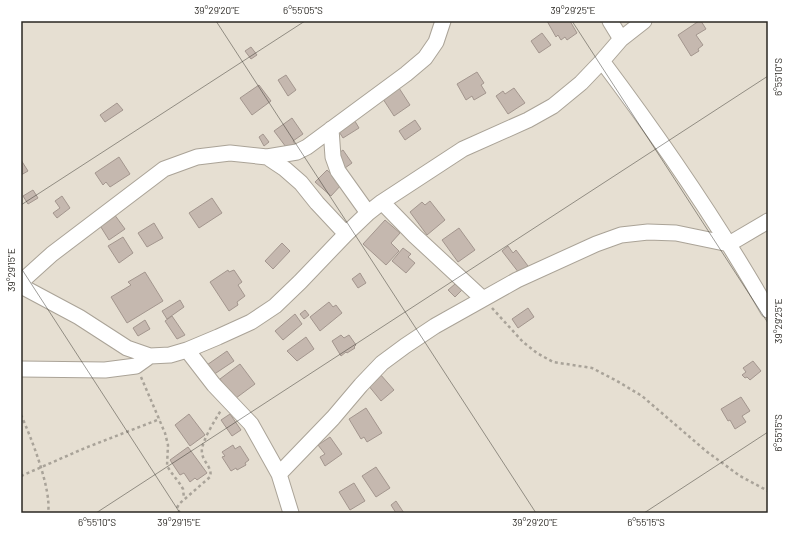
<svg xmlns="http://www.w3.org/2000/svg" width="789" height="534" font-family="Barlow,sans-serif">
  <rect width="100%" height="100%" fill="#e6dfd2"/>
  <path fill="#c5b8af" stroke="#a3968e" d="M547,21H570L577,33L567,40L565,37L561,40L558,35L556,37Z
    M699,21H701L706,29L696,35L703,45L698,49L699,51L691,56L678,35Z
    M542,33L551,45L539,53L531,41Z
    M251,47L257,55L251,59L245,51Z
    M477,72L484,83L481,85L486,93L474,100L472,96L466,100L457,84Z
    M286,75L296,90L288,96L278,80Z
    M259,85L271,101L252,115L240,98Z
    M399,88L410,105L394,116L383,99Z
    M514,88L525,103L508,114L496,96L503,91L505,94Z
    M117,103L123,110L105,122L100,115Z
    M292,118L303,134L293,141L297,147L292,150L288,145L286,147L274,131Z
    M353,118L359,128L343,138L336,127Z
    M415,120L421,129L405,140L399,131Z
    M263,134L269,142L264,146L259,137Z
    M343,150L352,163L345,168L336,155Z
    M119,157L130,174L110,187L106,182L103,185L95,173Z
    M21,160L28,171L21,175Z
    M327,170L342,184L331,196L315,182Z
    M33,190L38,198L28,204L23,196Z
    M62,196L70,208L57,218L53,213L60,208L55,201Z
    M212,198L222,213L199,228L189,213Z
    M430,201L445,220L427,235L410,212L422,202L425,205Z
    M114,214L125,229L109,240L99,224Z
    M385,220L400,233L391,243L399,251L386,265L363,244Z
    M154,223L163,238L147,247L138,233Z
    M459,228L475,250L458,262L442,240Z
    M123,237L133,253L119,263L108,246Z
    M282,243L290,251L273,269L265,261Z
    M508,246L513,253L516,250L528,266L519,273L502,251Z
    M403,248L411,254L408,257L415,263L406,273L392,261Z
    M228,270L229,272L234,270L242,282L238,285L245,296L237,302L238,305L229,311L210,282Z
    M145,272L163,301L127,323L111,297L131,285L128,282Z
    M360,273L366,283L358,288L352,279Z
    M455,284L462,290L455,297L448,290Z
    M180,300L184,307L167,319L162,311Z
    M329,302L333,307L336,305L342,313L320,331L310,317Z
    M528,308L534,317L518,328L512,319Z
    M305,310L309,315L304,319L300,314Z
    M295,314L302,324L283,340L275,331Z
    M172,316L185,335L177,339L165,321Z
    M145,320L150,329L138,336L133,328Z
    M341,335L344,338L349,335L356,345L354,347L355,348L347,353L346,352L341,356L332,341Z
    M306,337L314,349L297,361L287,351Z
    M227,351L234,361L210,377L204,367Z
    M753,361L761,371L750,380L747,377L745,378L742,375L746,372L743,368Z
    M240,364L255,384L232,401L228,391L220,379Z
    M380,374L394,390L381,401L368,385Z
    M741,397L750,411L742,416L746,422L735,429L730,420L728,421L721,409Z
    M366,408L382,433L367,442L364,437L361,439L349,419Z
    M189,414L205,435L190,446L175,425Z
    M230,414L241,430L232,436L221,420Z
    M330,437L342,454L325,466L320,457L325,454L318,445Z
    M233,445L235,449L240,446L249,460L245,463L246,465L237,470L236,468L231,471L222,457L225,456L222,452Z
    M188,447L207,473L197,480L195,478L190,482L184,473L180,475L170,460Z
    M376,467L390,488L376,497L362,476Z
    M354,483L365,501L350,510L339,492Z
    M396,501L404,513H396L391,505Z"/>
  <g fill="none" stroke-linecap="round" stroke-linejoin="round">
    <g stroke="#aaa397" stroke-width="17">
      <path id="minor" d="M610,21L621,39
        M602,61C662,141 719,224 768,310
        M331,129L333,157L338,171L368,213
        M267,157L297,152L307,147L406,74L425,58L436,42L443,21
        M382,202L415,236L483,299
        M21,282L52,254L164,169L197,157L230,153L267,157L285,169L301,183L317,203L346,234
        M21,286L79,317L127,348L150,356L170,355L187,350L218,337L251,322L275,306L300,282L346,234L368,213L382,202L463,149L528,120L553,106L581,83L602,61L621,39L644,21
        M187,350L214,385L251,424L279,474L291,513
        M21,369L105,370L136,366L150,356
        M279,474L333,418L361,385L382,363L405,346L435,326L517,280L596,244L621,235L648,232L676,233L729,244L768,221"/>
    </g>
    <path stroke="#a9a399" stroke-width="2.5" stroke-dasharray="3 3" stroke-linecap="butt" d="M492,308L523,342L537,353L553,362L592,368L617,381L642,396L706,451L740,476L768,491
      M141,377L165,433L168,445L167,466L171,472L180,484L183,489L184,498
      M21,415C31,437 52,490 48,513
      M21,476L85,448L160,419
      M180,513L177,508L179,504L210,477C213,468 203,462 202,453C200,443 216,419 221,410"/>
    <use href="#minor" stroke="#fff" stroke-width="15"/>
  </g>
  <path fill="none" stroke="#2a2722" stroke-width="1" stroke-opacity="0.45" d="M216,21L536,513M572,21L768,323M21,205L305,21M21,268L180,513M96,513L768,76M644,513L768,432"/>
  <rect width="789" height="534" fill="none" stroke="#ffffff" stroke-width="44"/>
  <rect x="22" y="22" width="745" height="490" fill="none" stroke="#2a2722" stroke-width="1.5"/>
  <g font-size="10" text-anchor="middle" fill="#2a2722">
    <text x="217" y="14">39°29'20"E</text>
    <text x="303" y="14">6°55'05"S</text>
    <text x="573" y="14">39°29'25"E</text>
    <text transform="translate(778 77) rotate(-90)" y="4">6°55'10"S</text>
    <text transform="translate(11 270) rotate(-90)" y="4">39°29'15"E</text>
    <text transform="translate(778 321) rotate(-90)" y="4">39°29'25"E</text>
    <text transform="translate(778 433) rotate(-90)" y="4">6°55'15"S</text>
    <text x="97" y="526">6°55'10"S</text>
    <text x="179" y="526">39°29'15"E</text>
    <text x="535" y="526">39°29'20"E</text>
    <text x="646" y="526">6°55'15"S</text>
  </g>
</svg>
